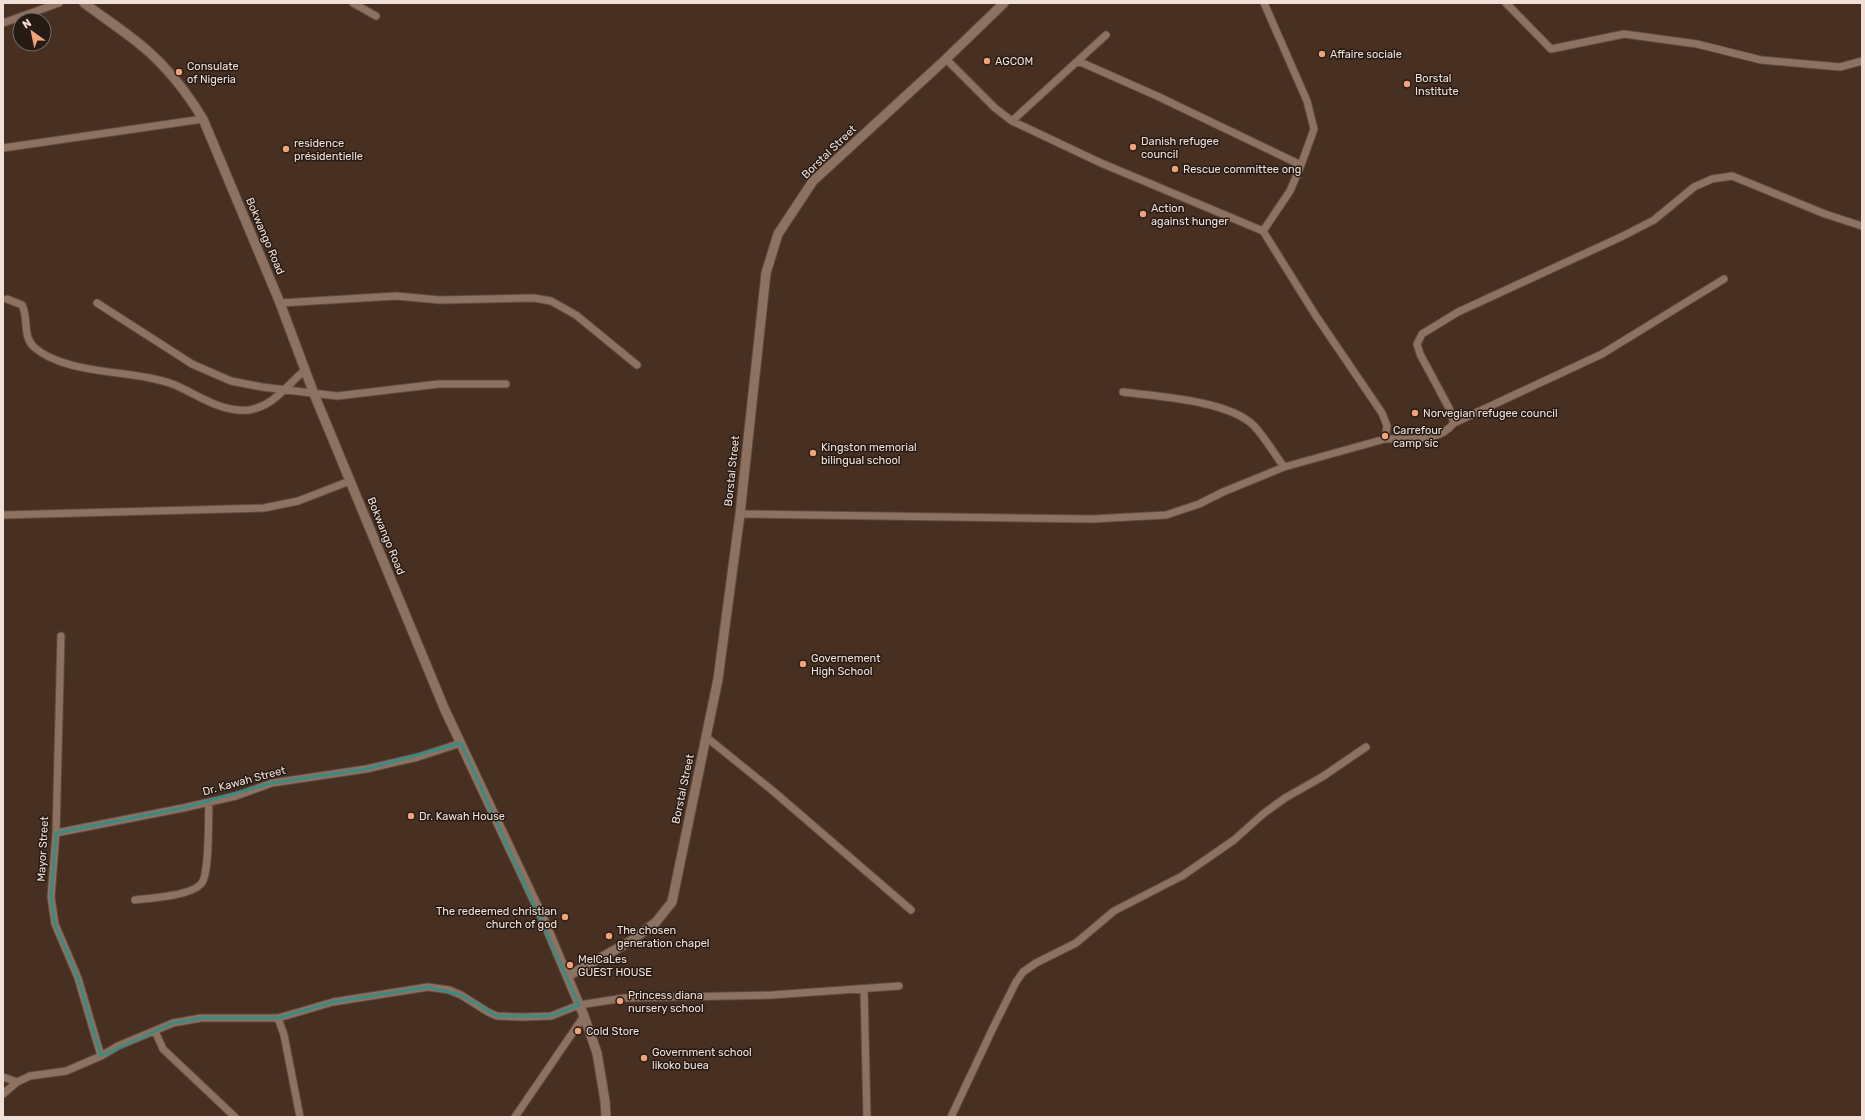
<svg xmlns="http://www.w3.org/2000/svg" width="1865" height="1120" font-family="Rubik,sans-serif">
  <rect width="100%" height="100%" fill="#472f21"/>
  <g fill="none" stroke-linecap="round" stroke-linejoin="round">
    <g stroke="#604b3f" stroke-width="9">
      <path id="minor" d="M353,3L376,16
        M1506,3L1551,49L1624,34L1697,44L1761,60L1840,67L1862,61
        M3,23L59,3
        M1078,61L1157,96L1301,165
        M1012,121L1106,35
        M3,148L203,119
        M1263,231L1290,191L1301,165L1314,129L1307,101L1264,3
        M7,299L22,305C29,318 22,336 34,347C66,376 136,369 175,385C198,395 222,413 249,410C274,406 287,385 305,370
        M97,303L192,364L231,381L262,387L337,396L439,384H506
        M280,303L396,296L440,300L534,298L551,301L576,315L637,365
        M1123,392C1159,397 1223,400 1251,423C1261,431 1275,455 1284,467
        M1454,423L1449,408L1420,354L1417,344L1422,334L1458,312L1623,236L1654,220L1694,187L1712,179L1732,176L1825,214L1862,226
        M1385,439C1410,437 1436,445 1454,423L1602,354L1724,279
        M740,514L1092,519L1166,515L1199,504L1223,492L1284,467L1385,439L1387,426L1382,413L1316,316L1263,231L1101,163L1012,121L995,108L946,59
        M3,515L264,508L298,501L350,481
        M61,636L56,833L51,897L55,924L78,978L101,1056
        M706,737L773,791L911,910
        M56,833L183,808L236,796L272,783L366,769L418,757L461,743
        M135,900C151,898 190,896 201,884C210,875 208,817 209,802
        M864,989L867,1117
        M278,1018L284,1035L300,1117
        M155,1031L163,1049L235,1117
        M3,1077L17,1082
        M3,1094L17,1082L30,1076L66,1071L101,1056L118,1046L173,1023L201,1018H278L333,1002L428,987L449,990L461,995L488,1012L497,1016L522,1017L551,1016L579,1005L624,998L772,995L899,986
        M515,1117L584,1016
        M951,1117L993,1028L1016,982L1023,972L1036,963L1076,943L1114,911L1182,876L1234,840L1263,814L1285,798L1322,777L1366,747"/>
    </g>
    <g stroke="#604b3f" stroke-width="11">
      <path id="tertiary" d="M84,3C112,24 143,43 166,69C180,84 192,101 203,119L280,303L314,394L445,710L544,921L584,1016L597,1053L605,1101L606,1117
        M568,976L631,941L656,922L672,902L718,679L740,514L766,273L778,234L813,181L946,59L1004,3"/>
    </g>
    <use href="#minor" stroke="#8d7161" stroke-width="7"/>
    <use href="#tertiary" stroke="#8d7161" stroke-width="9"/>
  </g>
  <path fill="none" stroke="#3c8b83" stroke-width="3" stroke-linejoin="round" d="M461,743L579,1005L551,1016H497L461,995L428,987L333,1002L278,1018H201L173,1023L101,1056L78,978L55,924L51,897L56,833L183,808L272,783L366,769Z"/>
  <g fill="#f0a278" stroke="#251a14" stroke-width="1.5">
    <circle cx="1322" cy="54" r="4"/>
    <circle cx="987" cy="61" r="4"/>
    <circle cx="179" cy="72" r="4"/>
    <circle cx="1407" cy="84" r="4"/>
    <circle cx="1133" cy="147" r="4"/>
    <circle cx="286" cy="149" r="4"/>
    <circle cx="1175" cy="169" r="4"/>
    <circle cx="1143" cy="214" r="4"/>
    <circle cx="1415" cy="413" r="4"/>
    <circle cx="1385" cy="436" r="4"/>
    <circle cx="813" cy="453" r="4"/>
    <circle cx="803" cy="664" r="4"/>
    <circle cx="411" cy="816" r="4"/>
    <circle cx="565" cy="917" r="4"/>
    <circle cx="609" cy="936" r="4"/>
    <circle cx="570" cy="965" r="4"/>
    <circle cx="620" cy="1001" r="4"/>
    <circle cx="578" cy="1031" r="4"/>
    <circle cx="644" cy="1058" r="4"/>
  </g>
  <g text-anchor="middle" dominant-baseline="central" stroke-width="3" stroke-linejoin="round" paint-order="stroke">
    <g font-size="11" fill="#f1e0d8" stroke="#251a14" text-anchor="start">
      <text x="1330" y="54">Affaire sociale</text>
      <text x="995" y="61">AGCOM</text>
      <text x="187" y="66">Consulate<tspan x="187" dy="13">of Nigeria</tspan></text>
      <text x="1415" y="78">Borstal<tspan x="1415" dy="13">Institute</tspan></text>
      <text x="1141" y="141">Danish refugee<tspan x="1141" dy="13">council</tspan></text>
      <text x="294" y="143">residence<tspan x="294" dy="13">présidentielle</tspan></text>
      <text x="1183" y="169">Rescue committee ong</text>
      <text x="1151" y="208">Action<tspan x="1151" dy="13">against hunger</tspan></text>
      <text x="1423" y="413">Norvegian refugee council</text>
      <text x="1393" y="430">Carrefour<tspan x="1393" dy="13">camp sic</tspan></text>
      <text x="821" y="447">Kingston memorial<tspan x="821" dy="13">bilingual school</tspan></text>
      <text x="811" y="658">Governement<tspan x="811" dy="13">High School</tspan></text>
      <text x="419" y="816">Dr. Kawah House</text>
      <text x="557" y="911" text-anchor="end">The redeemed christian<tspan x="557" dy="13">church of god</tspan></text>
      <text x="617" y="930">The chosen<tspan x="617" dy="13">generation chapel</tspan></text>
      <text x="578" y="959">MelCaLes<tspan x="578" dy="13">GUEST HOUSE</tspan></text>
      <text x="628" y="995">Princess diana<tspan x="628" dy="13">nursery school</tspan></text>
      <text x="586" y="1031">Cold Store</text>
      <text x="652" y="1052">Government school<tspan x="652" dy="13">likoko buea</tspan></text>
    </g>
    <g font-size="11" fill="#f1e0d8" stroke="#251a14">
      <text transform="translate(829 152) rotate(-44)">Borstal Street</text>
      <text transform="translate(265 236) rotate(67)">Bokwango Road</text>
      <text transform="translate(732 471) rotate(-84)">Borstal Street</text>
      <text transform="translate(386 536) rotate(68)">Bokwango Road</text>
      <text transform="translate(244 781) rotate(-15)">Dr. Kawah Street</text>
      <text transform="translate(683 789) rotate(-78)">Borstal Street</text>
      <text transform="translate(43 849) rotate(-87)">Mayor Street</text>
    </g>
  </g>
  <rect width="1865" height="1120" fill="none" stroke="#f1e0d8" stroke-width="8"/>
  <g transform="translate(32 32) rotate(327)"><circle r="19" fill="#251a14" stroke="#776962"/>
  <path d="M0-3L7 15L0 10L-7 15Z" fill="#f0a278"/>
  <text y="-6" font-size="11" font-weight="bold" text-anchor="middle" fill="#f1e0d8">N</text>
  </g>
</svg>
